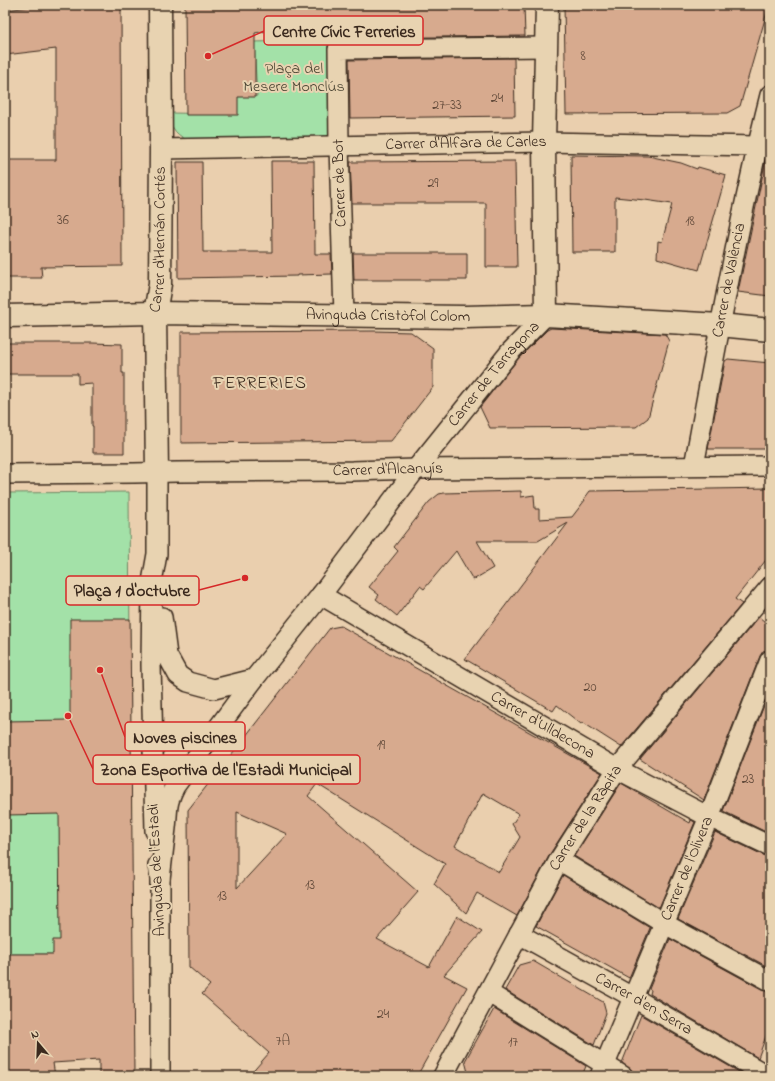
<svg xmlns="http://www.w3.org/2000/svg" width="775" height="1081" font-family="'Indie Flower',sans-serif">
  <rect width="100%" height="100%" fill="#eacfae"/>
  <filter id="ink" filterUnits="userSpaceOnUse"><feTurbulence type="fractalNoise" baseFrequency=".025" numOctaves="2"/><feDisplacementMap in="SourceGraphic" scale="8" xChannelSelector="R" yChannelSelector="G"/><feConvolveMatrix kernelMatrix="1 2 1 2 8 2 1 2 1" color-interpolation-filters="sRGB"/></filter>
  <g filter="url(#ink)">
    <path fill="#a3e1a8" stroke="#6f8663" d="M331,40L330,139L192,142C177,136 170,129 170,113L230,114L231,97L257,96L254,42Z
      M129,492L131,814L61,954H5V493Z"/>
    <path fill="#d7aa8e" stroke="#3b2a1e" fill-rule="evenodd" d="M48,5H121L122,266L41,267L42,278H5V160H56V49L5,55V10Z
      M185,5H524L525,36L348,38V32H344L343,19L255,33V97H238V115H186Z
      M564,5H769L740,106L727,113L566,114Z
      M514,58L515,116L350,118L349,60Z
      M571,155L648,156L681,163L697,169L698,167L726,175L699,270L657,258L658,241L662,242L672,204L645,200L615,197V252H572Z
      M766,159H770V296L738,292Z
      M271,161H314L315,254H331L332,274L297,275V276L178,278L177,162H202L203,252H272Z
      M515,161L517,267H486V203H352L350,162Z
      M353,253H467V280H354Z
      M551,328L665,334L669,341L648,418L636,427L490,428L480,407L518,359L547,330Z
      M374,331L411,332L433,348V387L391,441L181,443V332Z
      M5,343H92L122,344V373H124V453H93V426H92V383L78,384V374H5Z
      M728,359L770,363V449H708L725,361Z
      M770,488V555L735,599L742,604L621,747L582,722L581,724L557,705L553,711L465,659L568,523L538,541H477L493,568L473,580L456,551L424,589L420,586L397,616L376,599L379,595L369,587L398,551L394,547L429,502L439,494L444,493L521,491V497L534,495L535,509H539V519L572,517L585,500L584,499L590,491Z
      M759,617L770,626V649L763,651L760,656L703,802L704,800L640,759Z
      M70,619H130L134,1076H99V1060L53,1063L55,1076H5V954H53V940H60L59,814L5,815V721L70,720Z
      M341,626L602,773L550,854L517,916L477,893L466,913L434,884L445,864L317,784L308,796L418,892L377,939L429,967L457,916L482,932L444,975L467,987L417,1076H249L269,1053L202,994L210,985L189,967L188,810L330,628ZM483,793L519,814L512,824L520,837L499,872L455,846ZM237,812L287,834L237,888Z
      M770,690V834L723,811Z
      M621,783L690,823L691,820L695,822L659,908L574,856Z
      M715,832L765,856L770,857V968L678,919Z
      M563,875L650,928L629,978L536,926Z
      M670,939L765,991L770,992V1025L758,1058L650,994L651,990L649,989Z
      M533,961L603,1002L606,1013L594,1045L505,990L519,965Z
      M494,1009L586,1066L582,1076H469L465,1061Z
      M641,1015L746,1076H639L622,1063Z"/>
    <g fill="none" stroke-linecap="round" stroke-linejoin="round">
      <g stroke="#3b2a1e" stroke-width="22">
        <g id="street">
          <path id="s1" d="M161,149L544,142L757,146L770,148"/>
          <path d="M344,316L339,146L338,49L546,47"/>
          <path id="s2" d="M694,466C717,342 739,218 770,95"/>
          <path id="s3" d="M5,474L134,473L177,472L352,471L416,469L770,466"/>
          <path id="s4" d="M321,595L617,769L709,817L770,846"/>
          <path d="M162,617L167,655L178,675L188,682L214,689L254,679"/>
          <path d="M155,831L151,665L152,582L157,554V473"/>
          <path d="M559,860L665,924L770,981"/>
          <path d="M158,865L160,879V1076"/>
          <path id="s5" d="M160,879C162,862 164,845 166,828C168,810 166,803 175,786L254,679L321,595L416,469L510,352L546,315"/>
          <path id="s6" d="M519,934L634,998L768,1076"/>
          <path d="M489,993L623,1076"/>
          <path id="s7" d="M443,1076L559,860L617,769L770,587"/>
          <path id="s8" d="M600,1076L709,817L770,660"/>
        </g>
      </g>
      <g stroke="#3b2a1e" stroke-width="25">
        <g id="secondary">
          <path d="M546,315L544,142L547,5"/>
          <path id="s9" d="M5,316L155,313L465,317L546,315L720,325L770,330"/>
          <path id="s10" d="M157,473L155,313L160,284L161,149L160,5"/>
        </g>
      </g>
      <use href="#street" stroke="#e8d3b1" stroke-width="19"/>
      <use href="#secondary" stroke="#e8d3b1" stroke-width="22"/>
    </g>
  </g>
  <g text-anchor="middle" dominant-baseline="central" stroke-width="4" stroke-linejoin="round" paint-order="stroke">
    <g font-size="14" fill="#624a3a">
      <text x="583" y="56">8</text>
      <text x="497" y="98">24</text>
      <text x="447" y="105">27-33</text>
      <text x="433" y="183">29</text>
      <text x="63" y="220">36</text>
      <text x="690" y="221">18</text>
      <text x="590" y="687">20</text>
      <text x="381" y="745">19</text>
      <text x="748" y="779">23</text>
      <text x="310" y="885">13</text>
      <text x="222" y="896">13</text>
      <text x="383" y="1014">24</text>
      <text x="283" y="1041">7A</text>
      <text x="513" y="1042">17</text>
    </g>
    <g font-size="16" fill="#4b4533" stroke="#e8d3b1">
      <text x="294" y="69">Plaça del<tspan x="294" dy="18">Mesere Monclús</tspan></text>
    </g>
    <g font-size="16" fill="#3b2a1e" stroke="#e8d3b1">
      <text stroke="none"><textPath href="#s1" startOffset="305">Carrer d'Alfara de Carles</textPath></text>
      <text transform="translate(340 183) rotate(-92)">Carrer de Bot</text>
      <text stroke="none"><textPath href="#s10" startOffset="234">Carrer d'Hernán Cortés</textPath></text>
      <text stroke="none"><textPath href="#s2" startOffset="189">Carrer de València</textPath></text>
      <text stroke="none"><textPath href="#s9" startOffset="383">Avinguda Cristòfol Colom</textPath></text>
      <text stroke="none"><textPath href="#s5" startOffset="616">Carrer de Tarragona</textPath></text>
      <text stroke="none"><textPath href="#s3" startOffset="383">Carrer d'Alcanyís</textPath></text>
      <text stroke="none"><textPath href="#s4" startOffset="257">Carrer d'Ulldecona</textPath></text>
      <text stroke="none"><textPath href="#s7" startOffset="295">Carrer de la Ràpita</textPath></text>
      <text stroke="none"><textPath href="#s8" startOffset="225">Carrer de l'Olivera</textPath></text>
      <text transform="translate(157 870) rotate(-93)">Avinguda de l'Estadi</text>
      <text stroke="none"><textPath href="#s6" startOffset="143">Carrer d'en Serra</textPath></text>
    </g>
    <g font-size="17" letter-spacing="1" fill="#3b2a1e" stroke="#e8d3b1">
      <text x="260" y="383">FERRERIES</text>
    </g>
  </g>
  <path fill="none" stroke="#d62828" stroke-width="1.5" d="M208 56L264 31M245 578L199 590M100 670L125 737M68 716L93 769"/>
  <g fill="#d62828" stroke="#e8d3b1" stroke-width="1.5">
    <circle cx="208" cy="56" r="4"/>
    <circle cx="245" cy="578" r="4"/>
    <circle cx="100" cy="670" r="4"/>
    <circle cx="68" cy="716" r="4"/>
  </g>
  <g fill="#e8d3b1" stroke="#d62828" stroke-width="1.5">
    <rect x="264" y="16" width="159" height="29" rx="4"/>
    <rect x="66" y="576" width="133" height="29" rx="4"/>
    <rect x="125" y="722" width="120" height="29" rx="4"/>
    <rect x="93" y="755" width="267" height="29" rx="4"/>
  </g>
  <g font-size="17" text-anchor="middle" font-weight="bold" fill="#3b2a1e">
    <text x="344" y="37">Centre Cívic Ferreries</text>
    <text x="132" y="596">Plaça 1 d'octubre</text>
    <text x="185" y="743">Noves piscines</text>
    <text x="226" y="775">Zona Esportiva de l'Estadi Municipal</text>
  </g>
  <rect width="775" height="1081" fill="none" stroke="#e8d3b1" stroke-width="20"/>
  <rect x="10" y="10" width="755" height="1061" fill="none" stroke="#3b2a1e" stroke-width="1.5" filter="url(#ink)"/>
  <g transform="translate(38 1043) rotate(341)" stroke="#e8d3b1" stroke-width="3" paint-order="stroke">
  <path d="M0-3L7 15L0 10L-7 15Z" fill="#3b2a1e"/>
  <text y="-6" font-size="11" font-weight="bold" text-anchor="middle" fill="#3b2a1e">N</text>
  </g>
</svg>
